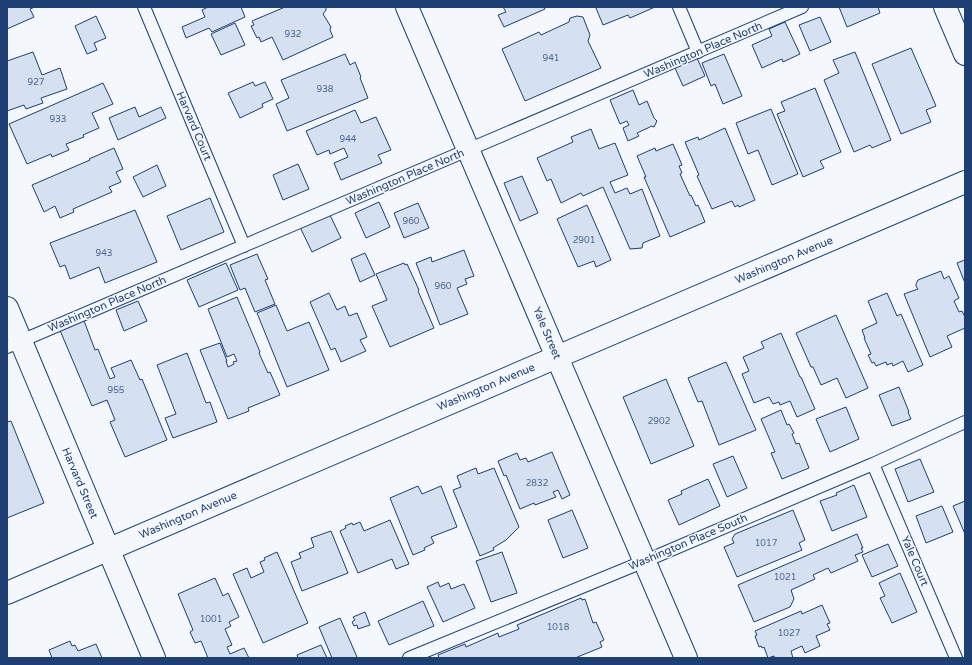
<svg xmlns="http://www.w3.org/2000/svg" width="972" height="665" font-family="'Varela Round',sans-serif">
  <rect width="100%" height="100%" fill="#f4f7fb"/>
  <path fill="#d5e0f0" stroke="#1d3f73" d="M7,7H35L30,9L34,17L7,29Z
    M208,7H241L245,17L212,32L209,28L186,38L182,27L205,17L202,10Z
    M285,7H326V10L323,14L331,27L330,30L333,37L283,60L272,37L261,42L259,37L257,38L251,26L254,25L252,21Z
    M503,7H544L545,9L504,27L498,15L506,12Z
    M599,7H655L630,18L628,15L603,25L596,8Z
    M839,7H878L880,13L847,27Z
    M96,16L106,38L94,43L97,50L87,54L75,26Z
    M577,16L583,17L590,35L588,41L601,68L525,101L502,49L539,32L541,35L569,22L570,18Z
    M820,17L831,42L810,51L799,25Z
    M785,22L800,54L783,62L782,59L762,68L752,45L772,36L769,29Z
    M235,23L245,45L221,55L211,34Z
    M911,48L936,106L926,110L931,122L901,134L872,64Z
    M33,52L42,75L60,68L67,89L41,98L43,103L26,109L24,105L7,111V61Z
    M855,52L891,140L872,148L870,145L854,152L824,80L839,73L833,60Z
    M345,54L350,65L355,62L361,77L360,78L368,98L287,131L276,104L289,98L281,80Z
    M724,54L742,96L723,104L715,84L711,86L702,63Z
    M697,58L705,76L683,86L675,68Z
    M253,82L255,86L265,82L273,99L262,104L263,107L240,118L228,93Z
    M103,83L113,104L92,113L99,128L83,135L84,137L66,144L69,150L52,157L51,154L27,164L9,124Z
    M815,88L841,152L820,161L824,168L803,177L777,114L785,111L781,102Z
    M633,90L639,105L647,101L654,118L657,121L654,127L651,126L650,127L637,133L639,136L628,141L623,128L629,125L627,121L620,124L610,100Z
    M135,107L139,117L161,107L166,118L118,140L109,118Z
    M771,109L798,174L772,185L758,150L748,154L736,123Z
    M355,110L361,123L376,117L391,150L378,155L382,163L341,180L334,163L348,157L344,148L330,154L329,150L317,155L306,131Z
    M725,128L755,200L739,207L738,205L735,207L732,201L712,209L697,176L699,175L685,142L698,137L699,140Z
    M591,129L599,149L615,143L628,175L610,182L615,193L627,188L630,194L642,189L660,236L643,243L642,248L630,249L603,187L583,196L581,193L561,203L551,179L547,181L537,158L573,142L571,137Z
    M673,144L682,165L679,166L682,173L680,174L690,196L691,195L696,206L698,205L705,222L670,237L644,177H646L637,156L655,148L656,151Z
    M114,148L123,169L116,172L121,182L109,187L112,192L73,209L74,212L60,218L55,206L44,212L32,185L90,160L89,159Z
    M298,164L309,189L283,200L273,175Z
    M157,165L166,186L143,197L133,177Z
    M522,176L538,213L520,221L504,183Z
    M210,198L224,232L181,250L167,216Z
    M379,202L390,227L366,238L355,213Z
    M418,203L429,228L404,238L394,213Z
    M587,205L611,260L596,267L594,261L578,267L557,219Z
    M135,210L157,262L105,283L99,267L70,279L65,265L60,267L50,243Z
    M328,211L341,238L312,252L299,225Z
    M464,250L474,276L465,279L467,284L457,288L468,314L440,325L416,263L431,257L432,262Z
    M365,253L375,275L360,282L351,259Z
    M257,254L268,279L265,280L275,304L255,312L245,288L240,290L230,265Z
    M965,260V283L957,263Z
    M226,263L238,290L199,307L187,280Z
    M404,263L405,265L407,264L419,290L418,291L434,328L390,347L372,306L387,300L376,274Z
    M941,271L944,279L949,276L959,298L954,301L959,312L962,311L965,317V328L947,336L952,347L930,357L904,294L918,289L916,286V284L918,280Z
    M329,293L337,310L345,306L349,316L357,313L367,337L360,340L366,351L341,362L335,348L331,350L310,302Z
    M887,293L897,316L901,314L923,365L908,372L903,361L893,366L892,363L887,365L886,362L876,366L874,362L872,363L868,355L871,354L864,338H865L862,330L877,323L868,301Z
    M237,297L260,352L259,353L268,373L270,372L280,395L248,408L249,411L228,419L200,350L220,343L227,361H226L228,367L234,364L233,362L237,361L234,354L227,357L208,309Z
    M138,301L147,321L124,331L116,310Z
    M276,305L287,331L309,322L329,370L287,387L257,313Z
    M836,315L868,388L846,398L837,378L821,385L813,367H811L796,333Z
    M83,318L95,350L98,349L110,379L115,377L111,368L131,360L140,380L142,379L167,440L125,457L110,422L115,420L107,400L92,406L59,328Z
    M781,333L800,377H801L815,409L797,417L790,401L780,405L779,402L773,404L769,397L754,403L742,374L749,371L743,357L764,348L761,342Z
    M187,353L206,403L210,402L217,422L173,438L165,418L176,414L157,365Z
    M726,362L756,430L719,445L702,401L698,402L688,378Z
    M666,379L694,446L651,464L623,397Z
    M899,387L909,412H908L911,419L892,426L879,395Z
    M846,407L859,439L830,452L816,419Z
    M781,410L787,425L789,424L794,433L792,434L796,444L799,443L809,468L782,479L771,453L775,452L761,419Z
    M11,421L44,503L7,518V422Z
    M552,452L570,495L562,499L558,490L553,492L556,497L535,505L534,503L520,509L506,475L504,476L498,461L517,453L520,460L526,458L528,462Z
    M733,456L747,488L727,497L713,464Z
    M920,459L934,492L908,502L895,469Z
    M476,468L478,474L494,468L519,527L506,540L493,548L494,550L480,556L453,490L461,487L457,476Z
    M708,479L720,506L679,525L668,500L682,494L681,491Z
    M854,485L867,517L832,531L820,501L837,495L836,493Z
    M418,486L422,494L441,486L457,527L431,537L434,543L424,548L425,550L413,555L390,498Z
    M965,501V534L953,506Z
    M942,506L953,532L926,543L916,516Z
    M572,510L588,548L563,558L548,520Z
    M793,510L805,540L799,543L802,550L737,577L724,547L734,543L732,539L735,534Z
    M390,520L409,564L396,569L392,559L358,573L340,531L346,528L345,526L352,523L353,525L360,522L364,531Z
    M331,531L348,573L302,591L291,562L301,558L299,553L314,547L311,538Z
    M857,534L863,548H861L863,552L855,555L858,561L831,573L828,568L813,575L815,579L791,590L794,599L790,607L754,622L738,585Z
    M888,544L898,566L872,577L862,555Z
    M277,552L308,623L263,643L233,574L247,568L251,578L264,572L260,562L265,560L264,558Z
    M502,552L517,593L491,602L476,561Z
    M900,573L917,612L892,623L880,598L885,596L879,583Z
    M215,578L223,596L228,593L239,617L229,622L231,626L225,629L232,645L227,647L230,654L244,648L249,658H208L201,641L195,643L190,632L193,630L178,594Z
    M438,582L440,587L449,583L451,589L464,584L475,608L443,622L427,587Z
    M581,598L582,600L585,599L593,623L596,622L604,640L600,642L602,647L575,658H439L438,655L465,644L466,647L498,633L499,637L519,629L517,625Z
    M423,601L434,626L389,645L378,621Z
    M822,605L830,623L827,624L830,630L816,636L820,646L805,653L802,646L791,651L793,658H775L774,656L768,658L764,647L762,648L761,646L759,647L755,636L757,635L755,631L801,611L802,614Z
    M365,612L370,625L358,629L357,625L354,626L352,622L355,620L353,617Z
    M340,618L357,657L355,658H332L319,627Z
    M70,641L72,646L75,645L78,651L96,644L102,658H52L49,650Z
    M321,645L327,658H298L297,655Z"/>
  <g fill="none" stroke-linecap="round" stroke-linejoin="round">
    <g stroke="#1d3f73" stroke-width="14">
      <path id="service" d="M144,7L244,246
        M679,7L698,52
        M7,347L802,7
        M873,464L956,658
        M409,658L645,561L873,464L965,422"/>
    </g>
    <g stroke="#1d3f73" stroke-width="24">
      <path id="minor" d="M407,7L686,658
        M945,7L965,54
        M7,308L154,658
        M7,593L965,182"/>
    </g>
    <use href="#service" stroke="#f4f7fb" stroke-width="12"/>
    <use href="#minor" stroke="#f4f7fb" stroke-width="22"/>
  </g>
  <g text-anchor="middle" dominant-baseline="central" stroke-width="3" stroke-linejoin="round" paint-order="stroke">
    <g font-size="9" fill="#4b6792">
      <text x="293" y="34">932</text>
      <text x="551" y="58">941</text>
      <text x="36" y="82">927</text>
      <text x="325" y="89">938</text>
      <text x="58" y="119">933</text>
      <text x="348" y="139">944</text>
      <text x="411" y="221">960</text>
      <text x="584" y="240">2901</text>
      <text x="104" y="253">943</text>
      <text x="443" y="286">960</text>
      <text x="116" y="390">955</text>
      <text x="659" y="421">2902</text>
      <text x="537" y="483">2832</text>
      <text x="766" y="543">1017</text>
      <text x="785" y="577">1021</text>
      <text x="211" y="619">1001</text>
      <text x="558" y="627">1018</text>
      <text x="789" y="633">1027</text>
    </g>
    <g font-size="11" fill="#1d3f73" stroke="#f4f7fb">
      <text transform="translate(703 50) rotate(-23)">Washington Place North</text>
      <text transform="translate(194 126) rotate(67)">Harvard Court</text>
      <text transform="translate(405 177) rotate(-23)">Washington Place North</text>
      <text transform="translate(784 260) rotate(-23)">Washington Avenue</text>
      <text transform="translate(107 304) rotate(-23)">Washington Place North</text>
      <text transform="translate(547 333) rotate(67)">Yale Street</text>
      <text transform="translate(486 387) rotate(-23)">Washington Avenue</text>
      <text transform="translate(80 483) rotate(67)">Harvard Street</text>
      <text transform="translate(188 515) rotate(-23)">Washington Avenue</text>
      <text transform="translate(688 542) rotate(-23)">Washington Place South</text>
      <text transform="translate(915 561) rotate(67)">Yale Court</text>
    </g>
  </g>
  <rect width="972" height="665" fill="none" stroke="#1d3f73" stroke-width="16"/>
</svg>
